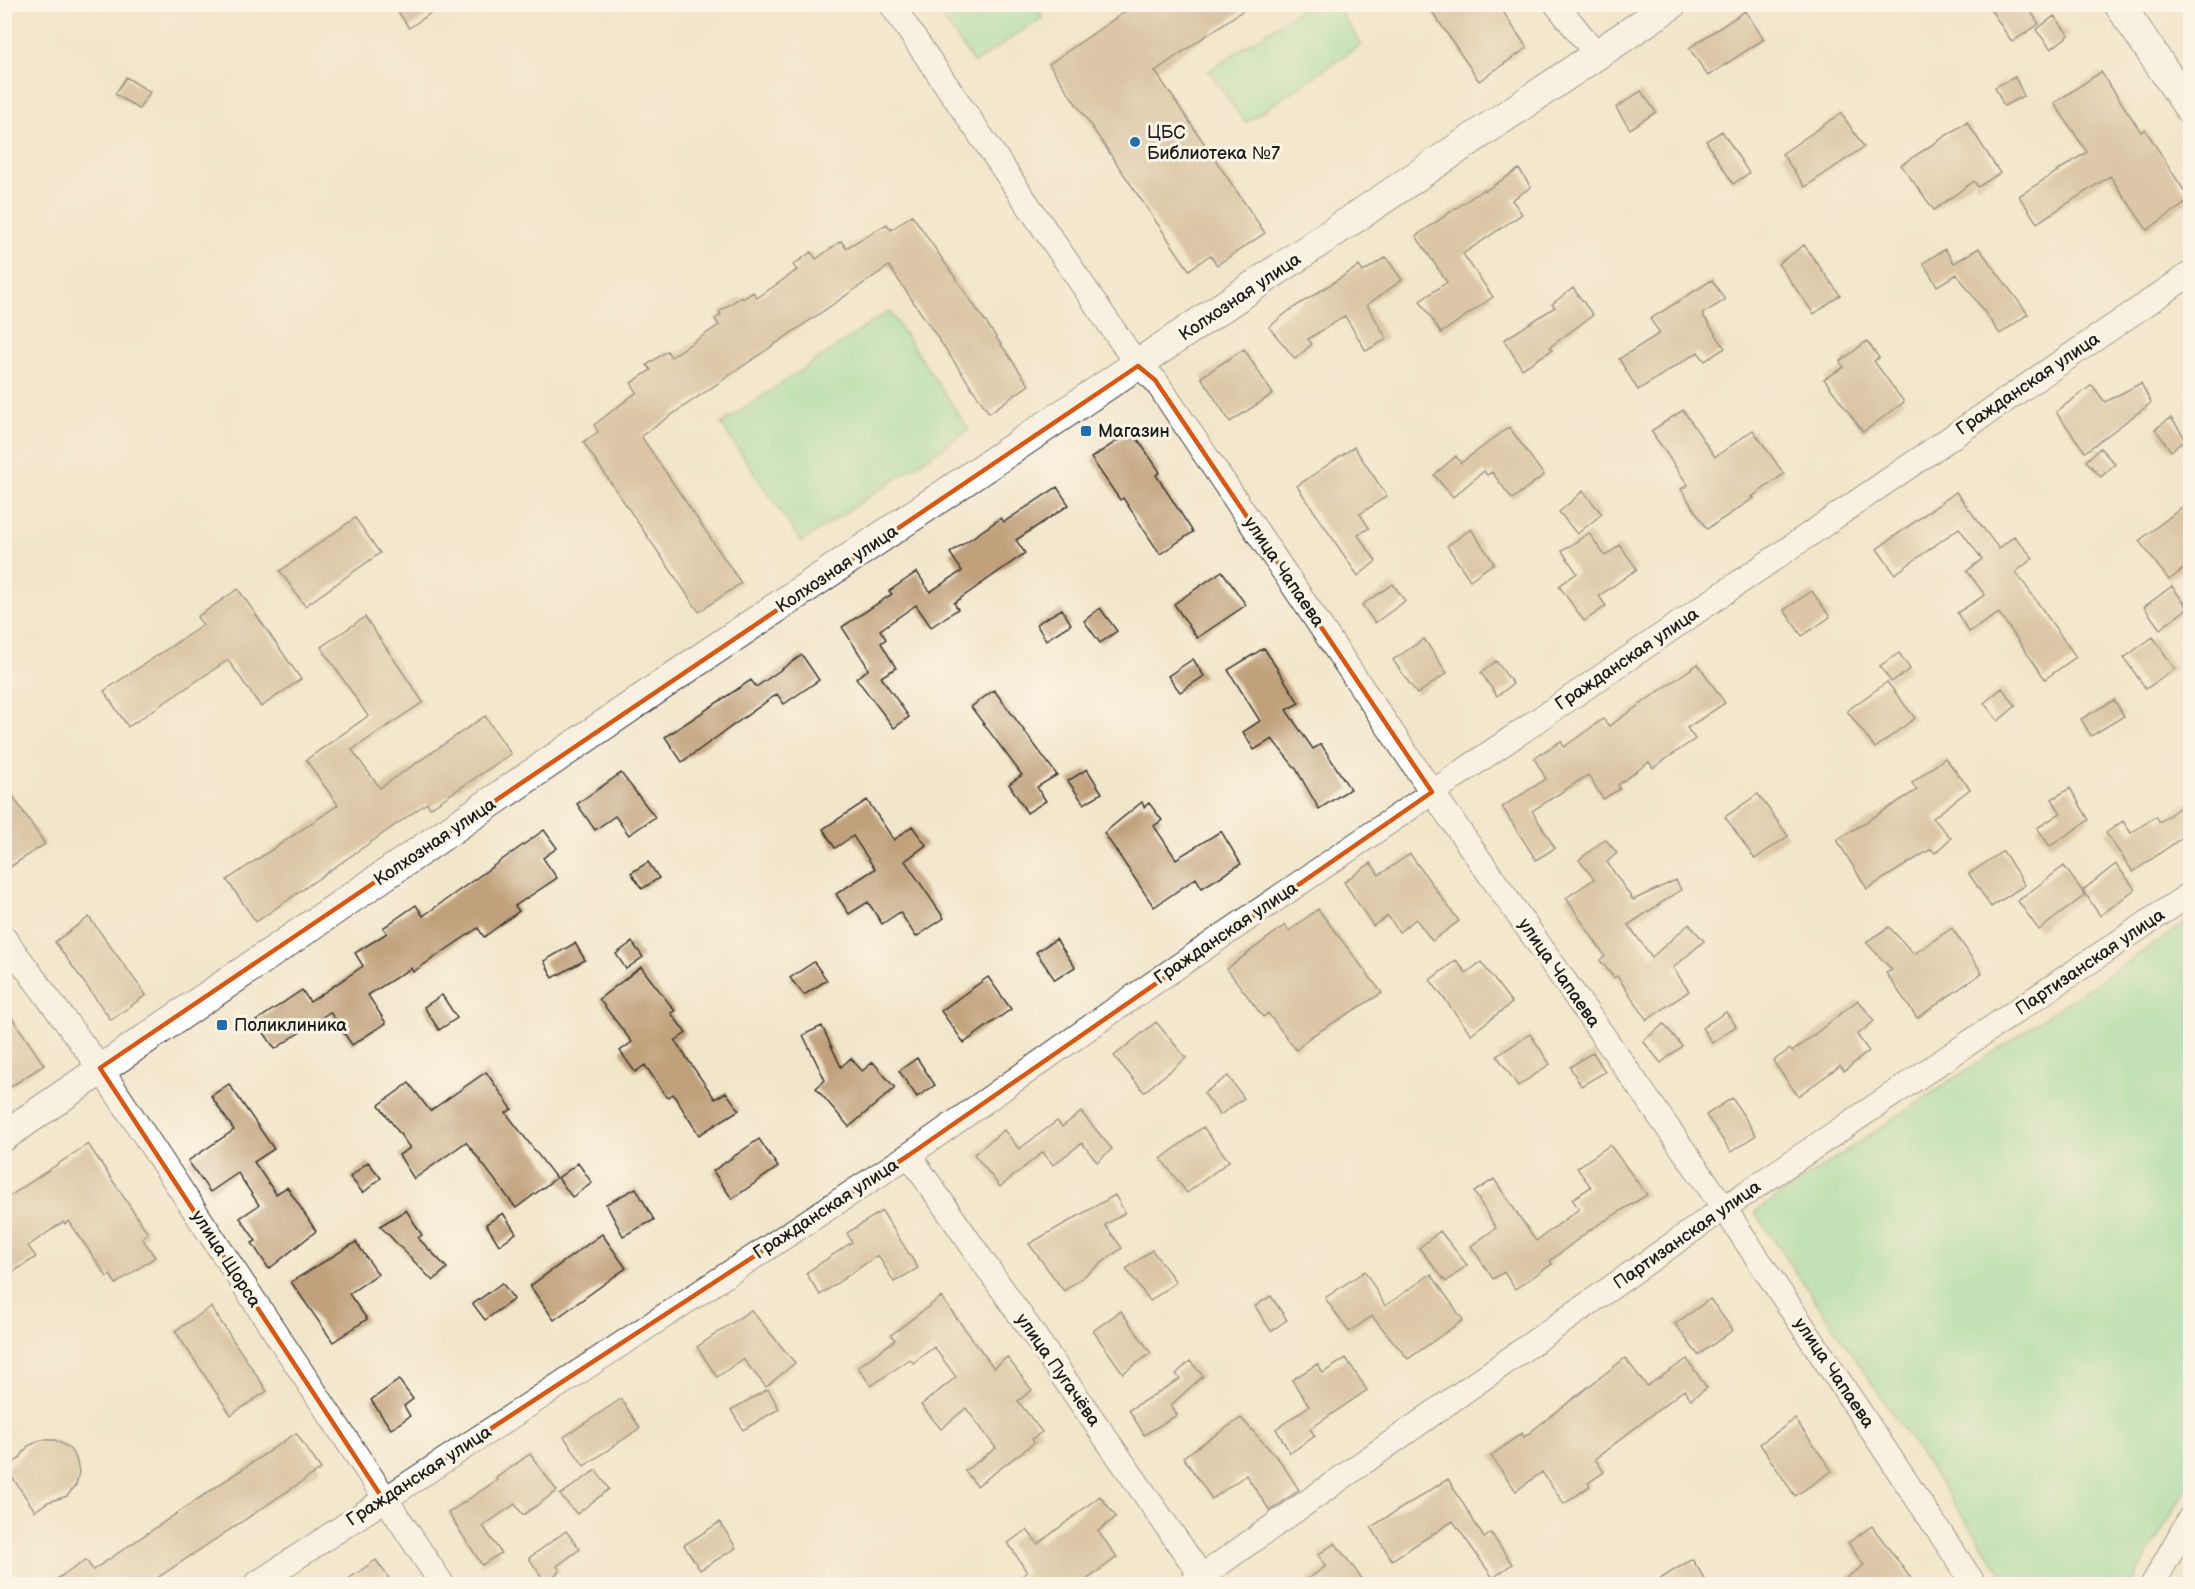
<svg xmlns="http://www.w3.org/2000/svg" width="2195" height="1589" font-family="'Balsamiq Sans',sans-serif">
  <rect width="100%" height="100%" fill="#fcf5e5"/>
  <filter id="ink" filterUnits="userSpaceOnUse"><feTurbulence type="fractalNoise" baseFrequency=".0167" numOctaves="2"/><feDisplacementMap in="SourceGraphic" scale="12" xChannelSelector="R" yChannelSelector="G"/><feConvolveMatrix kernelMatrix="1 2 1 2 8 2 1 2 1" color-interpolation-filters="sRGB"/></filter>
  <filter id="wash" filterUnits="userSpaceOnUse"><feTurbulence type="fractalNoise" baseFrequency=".008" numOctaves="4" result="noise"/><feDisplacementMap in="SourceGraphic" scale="24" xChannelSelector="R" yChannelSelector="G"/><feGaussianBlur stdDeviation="1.35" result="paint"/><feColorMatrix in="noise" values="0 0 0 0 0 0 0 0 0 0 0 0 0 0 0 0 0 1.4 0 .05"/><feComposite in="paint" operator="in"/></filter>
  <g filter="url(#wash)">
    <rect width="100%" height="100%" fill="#f2e6ca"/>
    <path fill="#89dc9d" stroke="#527c5c" stroke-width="1.5" d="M934,5H1034L1043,17L974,63Z
      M1307,5H1335L1362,44L1245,123L1209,71Z
      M889,311L969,430L801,542L721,424Z
      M2190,920V1482L2131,1584H2009L1755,1212Z"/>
    <g id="blocks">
      <path fill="#c0a17b" d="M393,4H444L409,28Z
        M1136,4H1252L1155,71L1265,233L1217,265L1210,255L1189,270L1049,64Z
        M1427,4H1498L1527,48L1479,81Z
        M1987,4H2026L2039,24L2012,42Z
        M1745,11L1764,39L1708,76L1689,48Z
        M2054,16L2069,35L2051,49L2036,30Z
        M2101,72L2141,132L2145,129L2190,200L2147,230L2110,176L2037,223L2019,196L2087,152L2054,103Z
        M126,77L150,92L139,109L115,94Z
        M2015,77L2024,96L2004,106L1995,87Z
        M1641,91L1656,112L1630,129L1616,108Z
        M1841,113L1864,147L1805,187L1782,154Z
        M1967,122L2000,173L1978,187L1974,181L1934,210L1901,165Z
        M1722,131L1749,173L1733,184L1706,141Z
        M1519,169L1531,187L1512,200L1522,214L1463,254L1493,297L1441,333L1420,301L1447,282L1416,236L1484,189L1485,191Z
        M912,215L1029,385L989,413L889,266L641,436L741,583L699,612L583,442L598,432L594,425L637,392L631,383L651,370L647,365L667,351L671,357L719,325L715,319L721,315L719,312L741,297L743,299L753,292L757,298L797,270L793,265L811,252L816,259L841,241L846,248L887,224L891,230Z
        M1804,245L1840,295L1814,314L1778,264Z
        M1979,248L2028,314L2000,334L1957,274L1937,286L1923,263L1945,249L1954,263Z
        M1386,257L1402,280L1367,305L1387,339L1366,351L1345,316L1308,339L1312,344L1295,359L1269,327L1290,310L1359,266L1363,272Z
        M1712,280L1725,300L1702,314L1725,348L1705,361L1698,352L1638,390L1619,359L1660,333L1650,319Z
        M1573,288L1593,315L1550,347L1552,350L1522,369L1504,340L1555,307L1552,304Z
        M1867,341L1879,358L1874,361L1904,402L1863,432L1824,379L1844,367L1840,362Z
        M1244,349L1273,394L1230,422L1201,377Z
        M2141,383L2151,403L2085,452L2056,412L2092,385L2105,402Z
        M1683,410L1715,457L1753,430L1784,474L1752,497L1754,498L1707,529L1681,489L1688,485L1651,431Z
        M2171,418L2186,439L2171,451L2155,429Z
        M1509,427L1544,475L1512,499L1492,472L1487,475L1484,471L1453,497L1434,475L1456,456L1461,463Z
        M1132,431L1160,472L1156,475L1193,532L1160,554L1123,498L1120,500L1091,458Z
        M1354,447L1387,496L1360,514L1369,528L1358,535L1376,561L1358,576L1297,486Z
        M2100,448L2115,464L2101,477L2086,461Z
        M1057,487L1069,505L1016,540L1025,553L954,603L958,609L931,627L916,605L880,630L886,639L881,643L896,668L881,677L909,717L894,728L856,678L868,670L866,664L842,627L892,594L889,591L917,572L930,592L962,571L950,553L1001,518L1004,522Z
        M1583,491L1602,514L1577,534L1559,512Z
        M1956,492L1999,549L2014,536L2033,558L2016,572L2076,657L2045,679L1999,613L1969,632L1957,613L1985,595L1967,571L1982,559L1959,528L1895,574L1877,549Z
        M2190,501V564L2169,580L2139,541Z
        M355,518L380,553L305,606L280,571Z
        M1471,529L1494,563L1470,580L1447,546Z
        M1589,533L1605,556L1620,545L1637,569L1599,596L1606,606L1584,621L1559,586L1577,573L1562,551Z
        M1222,571L1246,605L1197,638L1174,604Z
        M1393,584L1405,601L1375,623L1362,605Z
        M2172,586L2188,608L2160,629L2144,607Z
        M238,589L301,679L261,707L228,660L128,727L104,691L203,625L197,617Z
        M1812,591L1830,617L1802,636L1784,610Z
        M1100,608L1117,631L1100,643L1084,621Z
        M1062,609L1071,624L1046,640L1036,624Z
        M365,617L423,702L352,750L380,788L485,716L511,754L430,808L427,803L256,922L227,880L338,805L306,760L368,716L321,647Z
        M2153,637L2175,669L2146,689L2124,658Z
        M1424,639L1447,673L1417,694L1393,660Z
        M1264,648L1299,703L1286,710L1313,749L1321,744L1350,789L1319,809L1296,769L1272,739L1254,750L1243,732L1260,721L1228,670Z
        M1899,653L1910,669L1891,682L1880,666Z
        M802,655L819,680L784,704L777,694L682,762L665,737L751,680L756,687Z
        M1193,659L1204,676L1180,692L1168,676Z
        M1496,661L1513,684L1497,696L1481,673Z
        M1698,664L1725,703L1687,728L1695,739L1653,768L1649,762L1618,785L1620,789L1603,799L1588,775L1532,811L1555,848L1536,860L1502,807L1546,779L1534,758L1561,741L1564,747L1603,719L1609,726Z
        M1887,682L1915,718L1875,748L1847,711Z
        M2002,688L2016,706L1998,721L1984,703Z
        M994,690L1057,775L1037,787L1046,801L1027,813L1009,784L1022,775L971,707Z
        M2114,700L2124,716L2091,736L2081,719Z
        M1945,758L1970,789L1933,818L1951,838L1935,853L1931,849L1867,889L1837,840L1917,790L1912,783Z
        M1087,769L1102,793L1084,804L1068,781Z
        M621,773L655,817L629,835L615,816L595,830L577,804Z
        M4,783L45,844L4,871Z
        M2070,788L2089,820L2050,846L2037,828L2061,813L2052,799Z
        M1758,794L1788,836L1755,859L1725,817Z
        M867,800L894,840L912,826L926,845L905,861L944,918L916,937L900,912L882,924L868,902L849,914L836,894L875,869L853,836L835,848L823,829Z
        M2190,800V832L2133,872L2106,833L2123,821L2131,833L2156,816L2160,822Z
        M1142,802L1144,807L1149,803L1162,820L1154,826L1176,859L1221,831L1241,864L1202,888L1196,878L1154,907L1104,833Z
        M544,830L557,848L543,858L557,878L515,906L519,911L484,937L478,928L413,972L411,968L368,995L386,1023L352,1045L330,1012L275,1049L256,1021L302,990L310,1002L363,966L355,953L387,933L383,928L416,905L423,916Z
        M1605,839L1617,853L1607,862L1633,900L1676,880L1681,890L1628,925L1652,957L1689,924L1704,941L1673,968L1689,991L1647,1020L1617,976L1614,978L1600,960L1605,956L1566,898L1594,879L1579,860Z
        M2003,851L2025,885L1991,907L1969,874Z
        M1410,854L1459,921L1432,941L1416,919L1399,932L1388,916L1373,926L1344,882L1371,863L1379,875Z
        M648,862L659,878L642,889L631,873Z
        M2116,864L2135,889L2100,916L2083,890Z
        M2064,866L2085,895L2039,930L2018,901Z
        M1318,909L1382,993L1310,1037L1296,1050L1268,1013L1263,1017L1227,969L1285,925L1289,931Z
        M89,917L146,995L111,1020L55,942Z
        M1889,927L1914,954L1952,928L1982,973L1917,1018L1886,973L1892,970L1866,942Z
        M1056,939L1075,967L1055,980L1036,952Z
        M632,942L643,957L626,969L616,954Z
        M575,943L585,960L553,978L544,961Z
        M1456,960L1466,973L1481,962L1512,1003L1471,1034L1430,980Z
        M814,962L827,980L804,995L790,978Z
        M641,967L675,1011L671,1013L686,1033L675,1041L715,1099L726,1092L739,1110L699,1135L673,1094L667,1098L645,1065L635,1072L620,1051L632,1042L599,999Z
        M988,977L1011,1009L964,1043L941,1011Z
        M442,995L457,1018L439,1030L424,1007Z
        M1858,1000L1874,1021L1857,1035L1869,1051L1844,1071L1840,1066L1798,1096L1773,1061L1790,1049L1792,1052Z
        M4,1006L44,1065L4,1091Z
        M1726,1012L1736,1026L1712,1043L1702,1028Z
        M1156,1022L1186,1058L1144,1092L1114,1056Z
        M1664,1024L1682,1046L1661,1063L1643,1041Z
        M822,1026L841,1067L851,1058L862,1071L873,1062L895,1088L849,1127L816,1088L825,1080L803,1035Z
        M1530,1034L1550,1064L1518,1086L1497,1056Z
        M1593,1052L1605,1072L1581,1086L1570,1067Z
        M917,1058L935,1085L917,1097L899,1071Z
        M486,1072L512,1109L506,1113L556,1178L516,1208L466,1142L414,1179L399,1155L410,1148L379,1105L409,1083L430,1111Z
        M1228,1076L1244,1098L1220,1115L1204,1093Z
        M229,1084L274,1149L254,1162L276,1194L287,1187L316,1231L269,1269L252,1243L256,1241L240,1218L259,1205L238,1173L210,1192L188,1161L234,1130L211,1096Z
        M1732,1098L1756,1135L1731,1152L1706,1115Z
        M1081,1112L1112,1149L1097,1162L1082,1143L1053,1165L1043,1152L1000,1187L974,1154L1004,1130L1019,1149L1057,1121L1062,1127Z
        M1203,1127L1229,1161L1187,1193L1161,1159Z
        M759,1139L778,1167L732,1199L713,1171Z
        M88,1144L148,1233L142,1238L155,1257L116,1284L110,1275L107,1277L69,1221L65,1224L63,1222L28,1246L36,1257L4,1278V1200Z
        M1610,1145L1647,1195L1591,1229L1550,1261L1552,1264L1515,1289L1504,1272L1493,1279L1471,1246L1496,1228L1474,1192L1494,1179L1536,1241L1579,1209L1572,1199L1591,1187L1577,1168Z
        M368,1162L381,1178L363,1193L350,1177Z
        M578,1163L592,1183L572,1197L558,1178Z
        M636,1188L654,1220L623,1236L606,1204Z
        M1115,1195L1125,1213L1105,1225L1122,1248L1064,1291L1029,1244Z
        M406,1210L422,1235L418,1238L447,1268L433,1281L380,1226Z
        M882,1211L918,1268L894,1282L878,1255L820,1295L806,1273L852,1242L847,1233Z
        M503,1213L516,1233L499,1245L486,1224Z
        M1440,1231L1467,1265L1446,1282L1419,1248Z
        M602,1234L626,1268L554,1320L530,1286Z
        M356,1242L378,1274L349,1294L367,1319L333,1342L291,1282Z
        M1152,1250L1176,1282L1150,1301L1126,1269Z
        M1365,1271L1385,1306L1431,1274L1463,1320L1408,1359L1372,1316L1349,1332L1325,1298Z
        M502,1283L514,1299L485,1320L473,1304Z
        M1271,1296L1287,1320L1271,1331L1255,1306Z
        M941,1297L994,1368L1007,1357L1032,1390L1018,1401L1042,1432L1032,1439L1034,1443L977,1486L965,1471L996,1448L966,1408L941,1429L921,1405L956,1377L934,1347L913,1363L910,1359L871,1386L858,1367L895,1340L891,1335Z
        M1710,1299L1733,1330L1698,1355L1675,1324Z
        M211,1307L267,1391L231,1415L175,1331Z
        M751,1310L795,1363L766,1387L743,1359L717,1377L697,1347Z
        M1121,1311L1151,1353L1123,1373L1093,1331Z
        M1346,1358L1367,1390L1310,1429L1315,1436L1290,1453L1276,1429L1309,1406L1292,1380L1317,1364L1323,1373Z
        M1625,1358L1647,1386L1687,1359L1707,1388L1691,1399L1684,1390L1595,1459L1604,1472L1588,1483L1590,1486L1564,1504L1542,1472L1516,1491L1491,1456L1522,1433L1524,1437Z
        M1190,1361L1203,1376L1171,1405L1177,1415L1144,1435L1129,1410L1180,1379L1176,1374Z
        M399,1380L413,1399L404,1406L410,1416L391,1429L371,1400Z
        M768,1389L779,1409L743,1430L731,1410Z
        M621,1399L640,1428L584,1466L564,1437Z
        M1241,1418L1281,1462L1299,1490L1270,1511L1246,1475L1212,1499L1183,1457Z
        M1795,1419L1832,1471L1795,1496L1760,1444Z
        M296,1433L321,1469L148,1584H49L86,1560L93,1570Z
        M41,1440H55L68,1447L76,1458L79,1472L76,1485L67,1496L48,1502L35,1511L6,1468L19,1459L28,1446Z
        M530,1454L557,1491L523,1515L515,1504L483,1526L501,1553L482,1565L448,1513L497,1480L496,1478Z
        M596,1470L609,1489L577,1514L560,1495Z
        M1448,1479L1484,1538L1491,1533L1512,1564L1493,1578L1453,1521L1392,1560L1371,1527Z
        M1100,1496L1116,1517L1098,1531L1117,1557L1081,1584H1012L1027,1572L1008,1543L1027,1530L1038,1544Z
        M720,1522L736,1548L700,1570L684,1545Z
        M1872,1526L1915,1584H1838L1864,1565L1848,1543Z
        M566,1531L580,1549L557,1566L560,1571L545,1582L529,1558Z
        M1335,1543L1366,1584H1301L1326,1566L1318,1555Z
        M1692,1559L1708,1584H1652Z
        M376,1560L393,1584H341Z"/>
    </g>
  </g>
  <g filter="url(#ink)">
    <use href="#blocks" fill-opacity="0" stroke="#3c3a36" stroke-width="1.5"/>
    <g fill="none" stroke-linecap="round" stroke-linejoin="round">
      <g stroke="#3c3a36" stroke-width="26">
        <path id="minor" d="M891,4L1138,366L1155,380L1432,792L1724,1208L1974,1584
          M1556,4L1597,55
          M4,938L100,1068L442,1584
          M909,1155L1207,1584
          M256,1584L909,1155L1117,1008L2190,274
          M1191,1584L1724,1208L2190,894
          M2153,1584L2190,1518"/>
      </g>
      <g stroke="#3c3a36" stroke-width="32">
        <path id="tertiary" d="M2119,4L2190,109
          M4,1136L684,670L1672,4"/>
      </g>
      <use href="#minor" stroke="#fff" stroke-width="24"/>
      <use href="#tertiary" stroke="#fff" stroke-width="30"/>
    </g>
  </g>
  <path d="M0 0H2195V1589H0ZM1138,366L1155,380L1432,792L909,1155L383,1499L100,1068Z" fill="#f2e6ca" fill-opacity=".55" fill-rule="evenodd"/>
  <path fill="none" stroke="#de560d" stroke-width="4.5" stroke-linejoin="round" d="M1138,366L1155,380L1432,792L909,1155L383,1499L100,1068Z"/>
  <g fill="#1f6fb2" stroke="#fcf5e5" stroke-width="2">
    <circle cx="1135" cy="142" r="6"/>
    <rect x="1080" y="425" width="12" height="12" rx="3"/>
    <rect x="216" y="1019" width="12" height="12" rx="3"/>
  </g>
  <g text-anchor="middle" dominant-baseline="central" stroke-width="6" stroke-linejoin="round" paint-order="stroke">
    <g font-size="18" fill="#1c1c1c" stroke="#fcf5e5" text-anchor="start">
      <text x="1147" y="132">ЦБС<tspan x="1147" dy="21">Библиотека №7</tspan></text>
      <text x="1098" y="431">Магазин</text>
      <text x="234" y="1025">Поликлиника</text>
    </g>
    <g font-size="18" fill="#1c1c1c" stroke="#fcf5e5">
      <text transform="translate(1240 297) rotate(-34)">Колхозная улица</text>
      <text transform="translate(2028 384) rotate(-34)">Гражданская улица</text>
      <text transform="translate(837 569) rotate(-34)">Колхозная улица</text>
      <text transform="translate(1284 572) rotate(56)">улица Чапаева</text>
      <text transform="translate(1627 659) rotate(-34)">Гражданская улица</text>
      <text transform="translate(435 842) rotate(-34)">Колхозная улица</text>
      <text transform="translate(1226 933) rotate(-34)">Гражданская улица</text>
      <text transform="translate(2090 962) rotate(-34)">Партизанская улица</text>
      <text transform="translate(1559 973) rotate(55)">улица Чапаева</text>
      <text transform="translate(826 1209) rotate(-33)">Гражданская улица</text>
      <text transform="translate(1687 1235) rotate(-35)">Партизанская улица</text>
      <text transform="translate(226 1259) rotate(57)">улица Щорса</text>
      <text transform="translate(1058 1370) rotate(55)">улица Пугачёва</text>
      <text transform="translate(1834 1373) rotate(56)">улица Чапаева</text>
      <text transform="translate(419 1476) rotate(-33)">Гражданская улица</text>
    </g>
  </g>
  <rect width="2195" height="1589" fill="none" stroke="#fcf5e5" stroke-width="24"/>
</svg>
